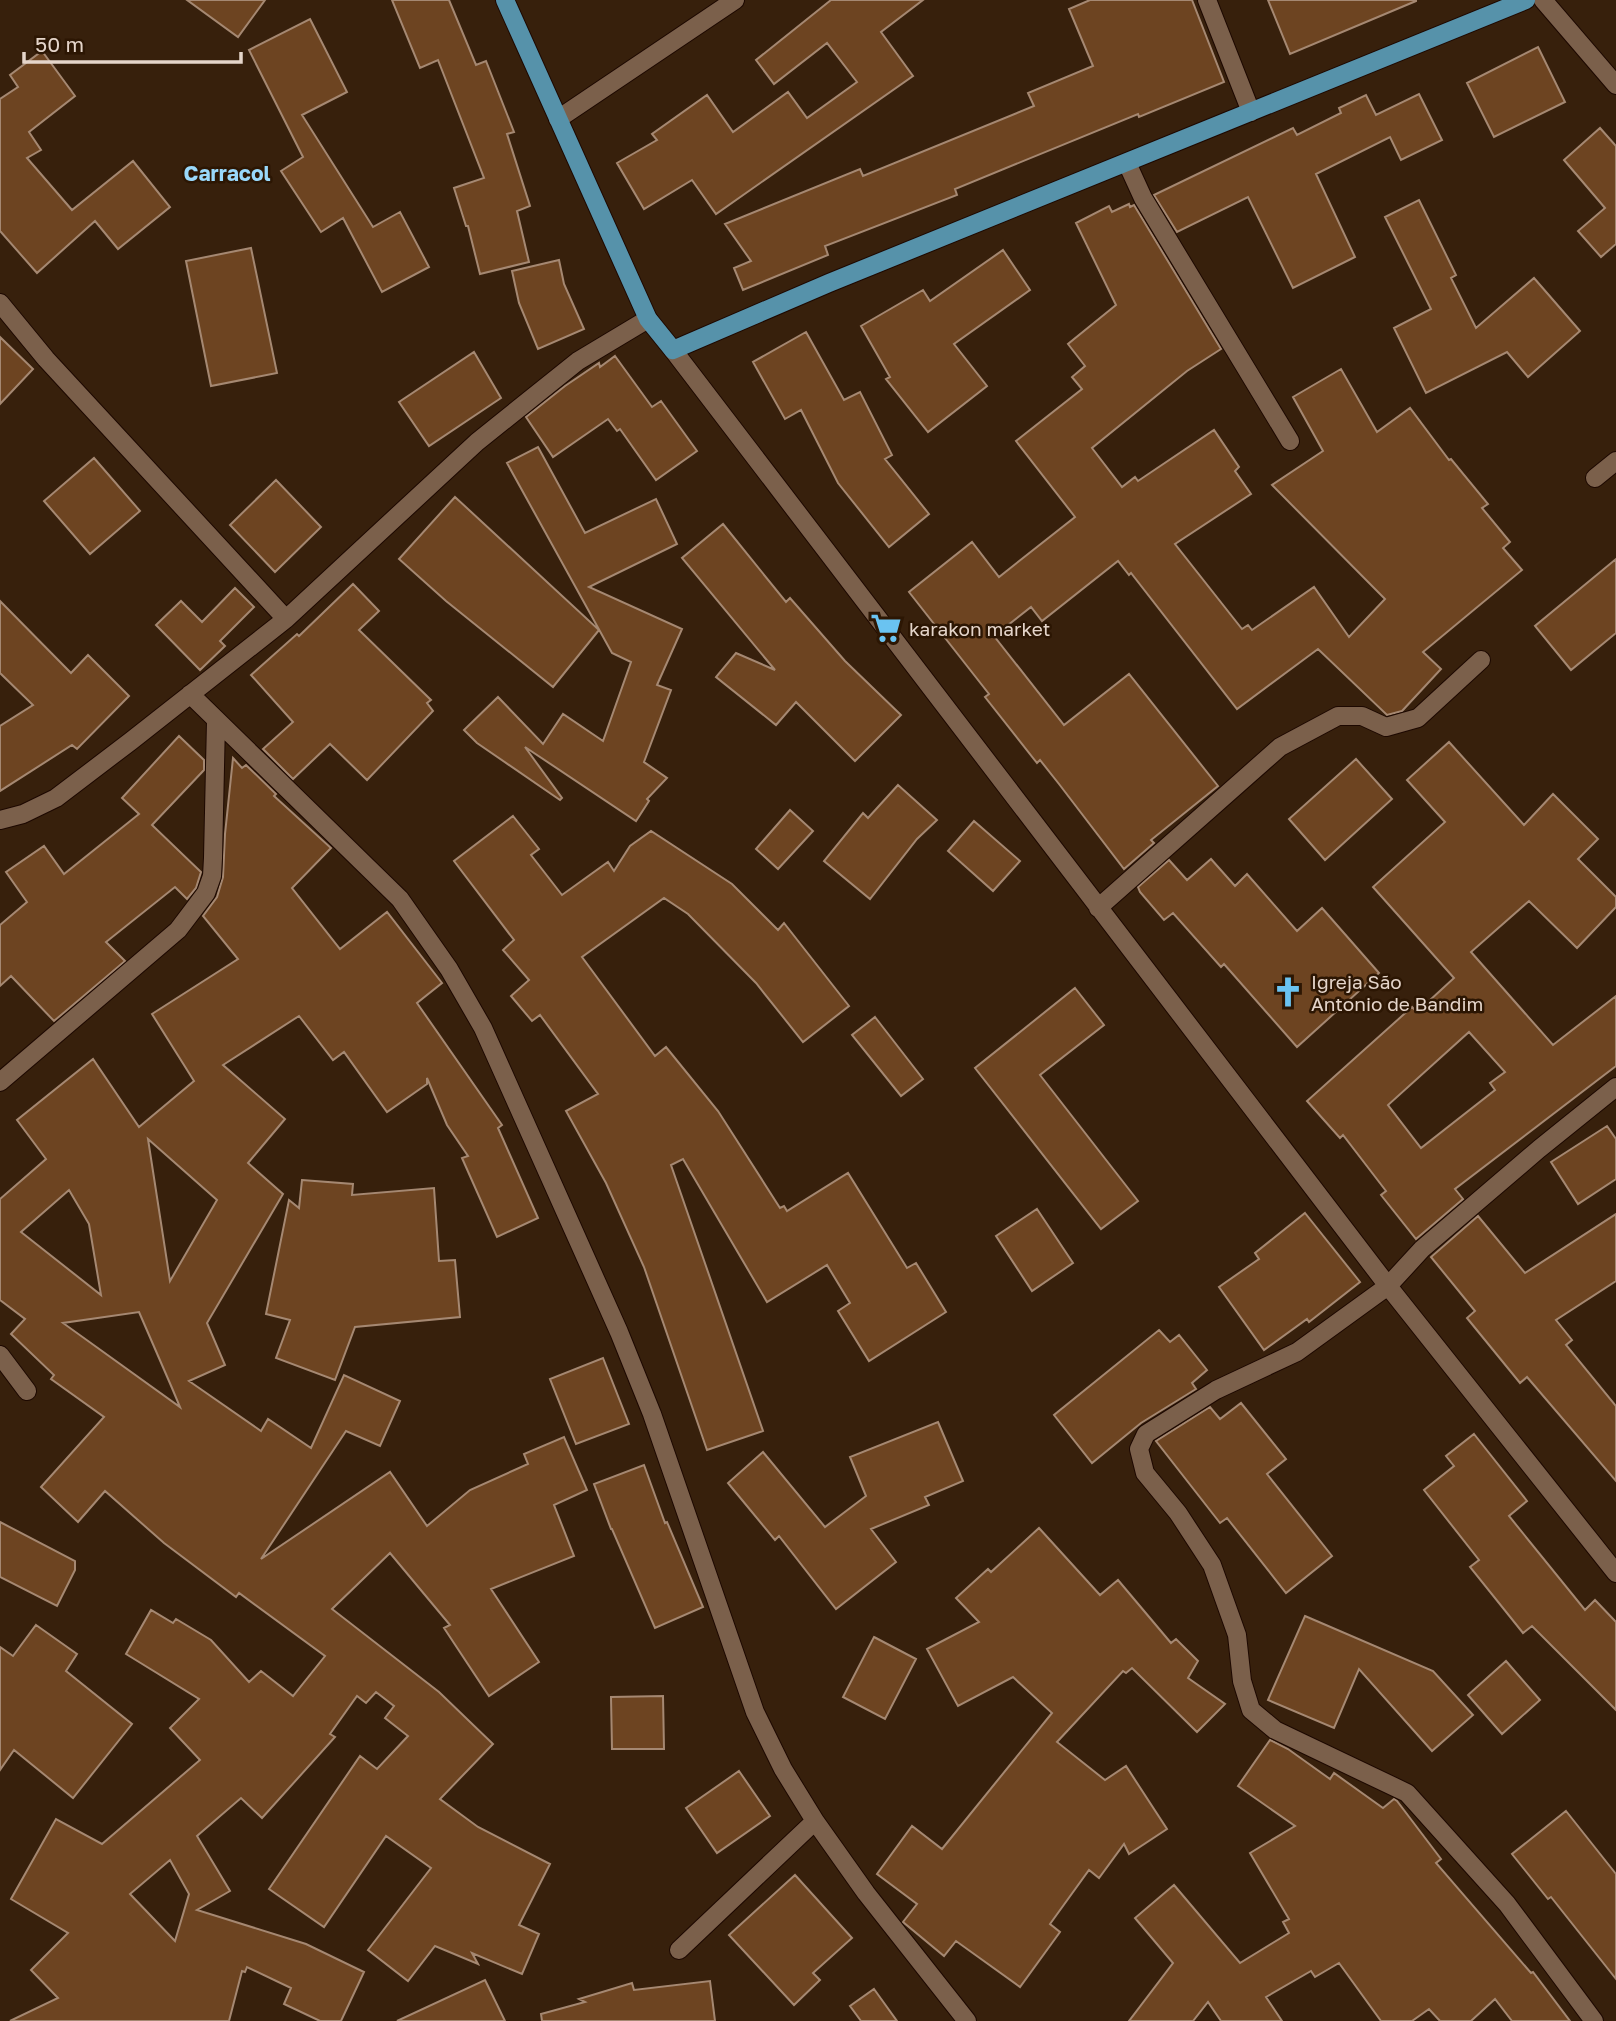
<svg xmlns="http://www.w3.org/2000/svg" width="1616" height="2021" font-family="'Golos Text',sans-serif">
  <rect width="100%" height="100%" fill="#37200c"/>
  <path fill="#6d4421" stroke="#a58872" stroke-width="2" fill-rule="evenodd" d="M187,0H265L238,37Z
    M392,0H449L476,65L486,61L514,132L507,134L530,206L517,211L529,262L480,274L468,226H466L454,188L484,178L438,60L420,68Z
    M831,0H923L881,32L913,76L716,214L692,180L644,209L617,163L657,140L652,134L707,95L733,132L788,92L807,118L857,82L827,43L774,84L756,60Z
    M1090,0H1192L1224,82L1139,117L1138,114L955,189L957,195L825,246L828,255L743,290L734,268L751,261L725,224L860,169L863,176L1034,106L1028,93L1093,66L1069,9Z
    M1268,0H1416V1L1290,54Z
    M310,19L347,92L302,115L373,227L400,212L429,267L382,292L343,218L321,232L281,171L303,157L249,50Z
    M1538,47L1565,102L1494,137L1467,83Z
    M42,51L75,96L29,132L41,150L27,158L72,210L133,161L170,207L118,249L95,221L37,273L0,231V99L18,87L10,75Z
    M1419,94L1442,140L1401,160L1390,137L1316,174L1355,257L1293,288L1248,197L1177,232L1154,195L1293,128L1297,135L1341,113L1339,108L1366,95L1376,115Z
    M1600,128L1616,146V244L1601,257L1578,231L1605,208L1564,160Z
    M1419,200L1456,275L1451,278L1476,328L1534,278L1580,331L1528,377L1507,352L1426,393L1394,328L1431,309L1385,217Z
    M1129,204L1130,207L1134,205L1221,349L1187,371L1092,448L1122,487L1135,477L1138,481L1214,430L1239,467L1235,471L1251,494L1175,544L1242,629L1248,625L1252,630L1314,587L1349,637L1385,599L1272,485L1323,451L1293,397L1341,369L1377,432L1410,408L1449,460L1451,459L1488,504L1482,508L1510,542L1503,548L1522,570L1423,652L1441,669L1402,711L1387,715L1318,649L1237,709L1131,573L1129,575L1118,561L1042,621L1031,607L994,636L1064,725L1129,674L1218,786L1151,840L1154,843L1124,869L1059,784L1040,760L1037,763L985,697L989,694L909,592L972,542L999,577L1075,517L1016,441L1082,389L1072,377L1085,366L1068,344L1116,305L1076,223L1109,206L1112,212Z
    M251,248L277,373L211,386L186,261Z
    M1003,250L1030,290L954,344L987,386L928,432L886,379L890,377L861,326L923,290L930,301Z
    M559,260L564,284L584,329L538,349L519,303L512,271Z
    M806,332L844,400L860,392L892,455L885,459L929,514L889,547L838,483L801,410L785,419L753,362Z
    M0,337L33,369L0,404Z
    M474,352L501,398L429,446L399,402Z
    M615,356L652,407L661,401L697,451L656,480L620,429L617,431L608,419L553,457L526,417L565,386L599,363L600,367Z
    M538,447L585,533L656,499L677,544L589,587L682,629L657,685L671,690L644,762L667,778L647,799L649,801L636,821L525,747L562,798L560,800L477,743L464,730L498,697L543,744L563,714L603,741L631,662L612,653L507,463Z
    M94,458L140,511L90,554L44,501Z
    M276,480L321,527L275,572L230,525Z
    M455,497L599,630L553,687L446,601L399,559Z
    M723,524L786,602L790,598L845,661L901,715L855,761L796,702L776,725L716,677L736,653L775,670L682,558Z
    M1616,559V633L1571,670L1535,626Z
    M353,584L379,611L359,630L431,700L427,703L433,711L367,780L330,744L293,779L263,749L293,722L251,675L297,634L299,636Z
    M235,588L254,607L220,641L225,646L200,670L156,625L181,601L202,622Z
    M0,601L71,673L88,655L129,696L77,749L72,745L0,791V726L33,705L0,673Z
    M179,736L204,760V770L152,825L201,872L196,888L187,899L175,887L106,942L125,961L54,1021L11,976L0,986V925L27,902L6,872L44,846L64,874L139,814L122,798Z
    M1449,742L1524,825L1553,794L1598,839L1578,859L1616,897V907L1577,948L1529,901L1471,952L1553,1045L1616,996V1066L1455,1189L1463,1199L1416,1239L1381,1195L1386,1191L1343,1135L1340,1138L1307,1101L1412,1007L1417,1012L1454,978L1373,887L1445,822L1407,780ZM1469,1032L1505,1072L1490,1083L1495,1090L1421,1148L1388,1105Z
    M233,758L242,768L246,765L276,794L274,796L331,848L292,888L340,949L387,912L442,983L417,1003L502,1125L498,1128L538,1218L497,1237L462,1158L468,1156L447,1125L427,1078V1084L387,1112L344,1052L333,1060L299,1016L223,1065L285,1119L248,1163L283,1194L207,1323L225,1365L189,1381L261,1431L268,1419L311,1448L344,1375L400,1401L380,1446L346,1431L261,1559L390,1472L427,1526L470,1490L528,1464L524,1454L564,1437L587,1490L554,1505L574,1556L491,1589L539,1662L489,1696L444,1628L450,1625L390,1553L332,1609L439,1692L493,1744L440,1799L478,1827L550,1864L519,1925L539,1934L522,1974L472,1953L478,1964L435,1946L408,1981L368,1950L431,1868L386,1836L324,1927L269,1889L360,1756L377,1769L408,1736L385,1718L394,1706L376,1692L366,1703L357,1696L330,1734L335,1737L262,1818L241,1798L197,1836L230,1891L197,1910L306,1944L364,1972L341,2021H320L284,2004L291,1988L247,1967L245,1972L242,1971L229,2021H10L58,1998L31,1970L68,1933L11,1899L56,1819L102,1844L200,1760L170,1728L199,1699L126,1654L151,1610L173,1623L176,1619L211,1640L249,1682L261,1671L293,1696L325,1656L239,1593L236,1597L164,1543L105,1491L78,1522L41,1487L104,1417L51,1379L54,1375L11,1334L25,1319L0,1300V1199L46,1159L17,1120L93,1059L139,1127L194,1081L152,1014L238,959L203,916L217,897L223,877L225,834ZM148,1139L217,1200L170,1281ZM69,1190L89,1224L101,1295L21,1232ZM139,1312L172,1388L180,1407L63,1323ZM170,1860L189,1894L175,1941L130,1894Z
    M1356,759L1392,799L1325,860L1289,819Z
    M898,785L937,820L917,839L870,899L824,861L863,813L868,818Z
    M790,810L813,831L778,869L756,849Z
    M513,816L539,849L531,855L562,895L608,862L614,871L630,846L651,831L732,884L778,930L784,923L849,1006L803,1042L756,983L688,914L664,898L582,957L655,1056L666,1047L718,1111L780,1208L784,1206L787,1211L848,1173L907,1268L916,1263L946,1312L869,1361L838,1311L850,1303L827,1265L767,1302L683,1159L671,1165L763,1431L707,1450L644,1267L606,1183L566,1111L598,1094L540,1015L532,1021L511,996L529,980L503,950L514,940L454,861Z
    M974,821L1020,861L993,891L948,851Z
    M1211,859L1235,886L1247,874L1297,931L1322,908L1379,973L1297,1047L1224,964L1221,967L1173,913L1164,920L1140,892L1138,887L1169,860L1187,880Z
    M1075,988L1104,1025L1040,1075L1138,1201L1101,1229L975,1068Z
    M875,1017L923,1079L901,1096L852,1035Z
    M1607,1126L1616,1139V1179L1578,1204L1551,1162Z
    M302,1180L353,1184L352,1195L434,1188L439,1261L455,1260L460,1317L355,1327L335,1380L276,1358L290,1320L266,1314L289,1200L299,1208Z
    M1037,1209L1073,1263L1032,1291L996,1236Z
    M1305,1213L1360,1282L1309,1322L1307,1319L1264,1350L1219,1287L1259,1259L1255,1253Z
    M1616,1214V1281L1556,1320L1572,1340L1566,1345L1616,1406V1481L1527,1377L1520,1383L1467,1318L1475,1311L1431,1257L1478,1216L1525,1273Z
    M1159,1330L1170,1342L1179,1335L1207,1370L1192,1383L1196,1389L1141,1423L1092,1463L1054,1415Z
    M603,1358L629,1424L576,1444L550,1379Z
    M1241,1403L1286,1459L1267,1474L1332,1556L1286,1593L1227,1518L1220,1523L1156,1441L1210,1407L1220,1419Z
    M938,1422L963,1481L925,1497L929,1505L871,1529L896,1562L836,1609L779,1536L775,1540L728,1483L763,1452L825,1527L866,1496L850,1457Z
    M1474,1434L1527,1501L1509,1516L1585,1610L1595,1600L1616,1622V1710L1532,1626L1523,1633L1470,1567L1479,1560L1424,1490L1454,1466L1446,1456Z
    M644,1465L665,1523L667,1522L703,1607L655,1628L612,1529H611L594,1484Z
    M0,1522L75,1561V1570L57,1606L0,1577Z
    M1039,1528L1100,1595L1118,1580L1171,1643L1176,1639L1198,1661L1188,1678L1225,1704L1197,1732L1132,1668L1126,1673L1123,1671L1057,1742L1105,1780L1126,1766L1167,1829L1129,1854L1124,1844L1099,1878L1089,1870L1050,1924L1060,1932L1020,1987L956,1941L944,1956L903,1922L917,1904L877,1874L912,1826L942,1849L1052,1713L1013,1677L958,1706L927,1649L979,1622L956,1598L988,1569L991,1572Z
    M1305,1616L1433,1671L1473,1715L1432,1751L1359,1669L1334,1728L1268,1700Z
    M36,1625L77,1654L66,1671L132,1724L73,1798L14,1750L0,1770V1647L13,1656Z
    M874,1637L916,1659L885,1719L843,1697Z
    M1506,1661L1540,1700L1502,1734L1468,1695Z
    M663,1696L664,1749H612L611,1697Z
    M1270,1740L1288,1749L1330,1779L1334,1773L1383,1808L1394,1799L1397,1801L1441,1859L1436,1863L1531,1973L1533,1972L1570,2021H1512L1495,1999L1471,2021H1440L1429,2009L1412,2021H1381L1339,1963L1315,1977L1311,1971L1266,1997L1282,2021H1221L1208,2002L1193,2021H1129L1173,1963L1135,1918L1174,1885L1240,1963L1289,1933L1283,1922L1289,1919L1250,1853L1295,1826L1238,1786Z
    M739,1771L770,1816L717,1853L686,1808Z
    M1566,1811L1616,1874V1979L1551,1897L1548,1899L1512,1854Z
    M795,1875L852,1938L813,1973L820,1980L794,2005L729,1935Z
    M485,1980L505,2021H397Z
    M710,1981L715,2021H542L541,2014L585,2002L579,1999L632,1983L634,1990Z
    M874,1989L897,2021H861L850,2006Z"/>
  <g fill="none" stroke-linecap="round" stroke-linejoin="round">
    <g stroke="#1d0800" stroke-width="20">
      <path id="minor" d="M1207,0L1251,112
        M1543,0L1616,85
        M558,119L735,0
        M1127,163L1143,198L1290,441
        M0,303L46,359L286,619
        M673,350L1388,1286L1616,1573
        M1595,478L1616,461
        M190,694L400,899L449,969L483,1028L619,1332L652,1414L755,1712L783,1769L815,1821L866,1893L967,2021
        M0,820L23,814L56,798L131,741L286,619L477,442L578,361L648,319
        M1098,908L1280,747L1338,716H1362L1386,727L1418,718L1481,660
        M0,1082L178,930L206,893L212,876L213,858L216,721
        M0,1355L27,1391
        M679,1950L815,1821
        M1594,2021L1507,1904L1407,1793L1275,1730L1251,1710L1242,1681L1237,1635L1212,1565L1178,1513L1145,1473L1139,1449L1146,1434L1216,1390L1297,1352L1388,1286L1422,1249L1539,1149L1616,1087"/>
    </g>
    <g stroke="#1d0800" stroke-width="20">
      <path id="major" d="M505,0L648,319L673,350L829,283L1526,0"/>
    </g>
    <use href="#minor" stroke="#7b604b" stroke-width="18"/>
    <use href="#major" stroke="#5692aa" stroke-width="18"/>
  </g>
  <defs>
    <g id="supermarket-bare" transform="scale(2.415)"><path d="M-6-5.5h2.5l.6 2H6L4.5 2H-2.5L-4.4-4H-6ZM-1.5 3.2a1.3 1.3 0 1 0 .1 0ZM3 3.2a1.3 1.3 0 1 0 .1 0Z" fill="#6ac3f1" stroke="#2c1603" stroke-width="2.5" paint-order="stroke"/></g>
    <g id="church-bare" transform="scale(2.415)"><path d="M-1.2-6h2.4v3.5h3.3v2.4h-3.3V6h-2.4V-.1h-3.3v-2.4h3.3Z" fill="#6ac3f1" stroke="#2c1603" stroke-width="2.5" paint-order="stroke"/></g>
  </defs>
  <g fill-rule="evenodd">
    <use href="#supermarket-bare" x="886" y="628"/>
    <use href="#church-bare" x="1288" y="992"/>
  </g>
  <g text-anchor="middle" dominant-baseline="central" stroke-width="5" stroke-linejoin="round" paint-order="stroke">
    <g font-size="19" fill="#e5d5ca" stroke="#2c1603" text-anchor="start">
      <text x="909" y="628">karakon market</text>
      <text x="1311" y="981">Igreja São<tspan x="1311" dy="22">Antonio de Bandim</tspan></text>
    </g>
    <g font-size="21" font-weight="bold" fill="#99d8fa" stroke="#2c1603">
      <text x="227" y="173">Carracol</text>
    </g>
  </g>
  <path d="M24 52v10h217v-10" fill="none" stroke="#e5d5ca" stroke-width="3.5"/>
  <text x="35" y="52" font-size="21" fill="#e5d5ca" stroke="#2c1603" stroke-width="5" paint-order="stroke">50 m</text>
</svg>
